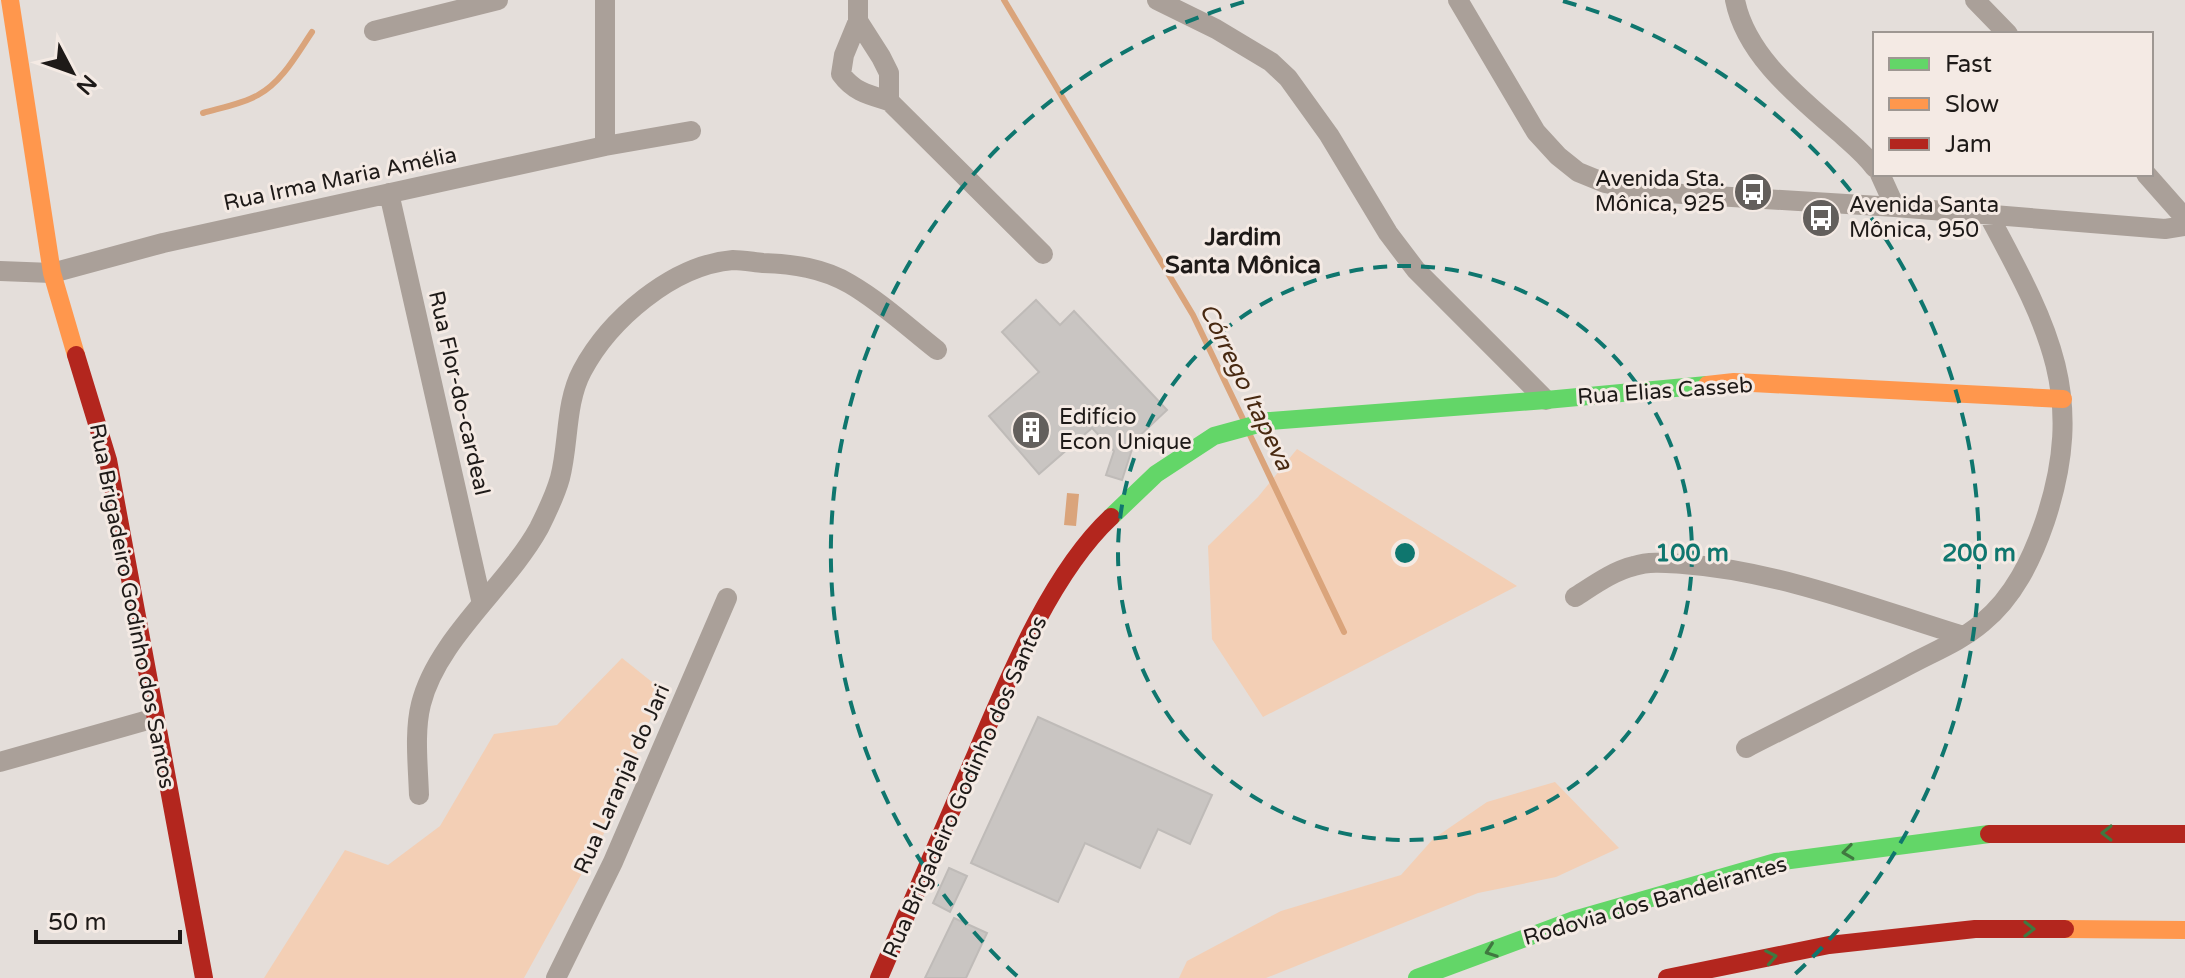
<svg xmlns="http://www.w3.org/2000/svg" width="2185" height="978" font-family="'Varela Round',sans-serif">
  <rect width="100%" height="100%" fill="#e4deda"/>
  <path fill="#f3cfb5" d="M1297,449L1517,586L1263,717L1212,639L1208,546L1258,497Z
    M622,658L662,690L607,828L524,978H264L345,850L388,865L440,826L494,734L557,725Z
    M1555,782L1619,848L1556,877L1478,893L1266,978H1179L1187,961L1281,911L1401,875L1433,839L1487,802Z"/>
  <path fill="#daa47b" d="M1067,493L1079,494L1076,526L1064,525Z"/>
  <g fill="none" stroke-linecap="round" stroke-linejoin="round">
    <path stroke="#daa47b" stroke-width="6" d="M1004,0L1193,315L1243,419
      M203,113C220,108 242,104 258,95C282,82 297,54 312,32
      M1249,433L1344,632"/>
  </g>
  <path fill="#c9c5c2" stroke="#bfbbb8" stroke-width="2" d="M1036,300L1060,325L1074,311L1167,410L1135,440L1122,480L1106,475L1114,451L1092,428L1039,474L989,416L1039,372L1002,332Z
    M1038,717L1212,795L1190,844L1158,829L1140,868L1085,843L1058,902L971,863Z
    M949,868L967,876L950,912L933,903Z
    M954,918L987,933L966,978H925Z"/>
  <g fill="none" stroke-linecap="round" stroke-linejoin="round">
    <path stroke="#aaa099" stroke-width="20" d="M605,0V146
      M858,0V21L844,55L841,74C854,92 869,95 889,101L1043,254
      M1157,0L1216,29L1271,62L1288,78L1329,135L1388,233L1416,270L1546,400
      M1458,0L1536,132L1558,156L1578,172L1605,183L1651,192L1895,207L2165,229L2185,226
      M1735,0C1746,56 1799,97 1840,133C1852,144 1865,154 1875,168
      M1975,0L2008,34
      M858,21L881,57L889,73V101
      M374,31L498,0
      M1880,174L1895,207
      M2146,174L2185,218
      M389,193L482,604
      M0,271L52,273L163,243L605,146L691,131
      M1575,597C1594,585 1613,571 1634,566C1650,561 1667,563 1683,564C1779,571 1872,608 1963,636
      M1746,748C1800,720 1855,694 1909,665C1933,652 1961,641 1982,623C2014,597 2032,559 2045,521C2087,395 2048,326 1989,216
      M0,762L155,718
      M419,795C418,765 414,732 421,704C437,639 507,586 539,528C547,512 555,496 560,478C569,444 565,403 582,371C609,320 672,265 733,260C742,260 753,262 763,263C793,264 823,268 850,284C881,302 909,328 937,350
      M556,978L613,862L727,598"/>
    <path stroke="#63d668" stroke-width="18" d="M1111,517L1156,474L1214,436L1269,421L1546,400L1707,385
      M1417,978L1574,920L1776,862L1989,834"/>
    <path stroke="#ff974d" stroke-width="18" d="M10,0L52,273L76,355
      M1707,385L1734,382L2063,399
      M2065,929L2185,930"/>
    <path stroke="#b3261e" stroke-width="18" d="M76,355L108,460L204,978
      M1989,834H2185
      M879,978C911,903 944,829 976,754C1008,679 1051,573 1111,517
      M1667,978L1829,945L1975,929H2065"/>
  </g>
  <defs><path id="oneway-chevron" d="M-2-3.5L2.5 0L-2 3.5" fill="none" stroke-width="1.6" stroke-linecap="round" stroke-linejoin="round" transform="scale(2)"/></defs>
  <g stroke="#407840">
    <use href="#oneway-chevron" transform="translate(2107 833) rotate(180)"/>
    <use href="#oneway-chevron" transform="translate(1848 852) rotate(173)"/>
    <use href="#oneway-chevron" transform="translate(2029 929)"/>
    <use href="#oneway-chevron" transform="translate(1491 951) rotate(160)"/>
    <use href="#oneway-chevron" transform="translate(1771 957) rotate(-11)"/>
  </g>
  <g fill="none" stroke="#0f766e" stroke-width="4" stroke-dasharray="14 10">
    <circle cx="1405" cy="553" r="287"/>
    <path d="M1017 976A574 574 0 0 1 1247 1M1563 1A574 574 0 0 1 1793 976"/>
  </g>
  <defs>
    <g id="bus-disc" transform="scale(2)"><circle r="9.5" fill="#635f5c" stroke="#f4eae4"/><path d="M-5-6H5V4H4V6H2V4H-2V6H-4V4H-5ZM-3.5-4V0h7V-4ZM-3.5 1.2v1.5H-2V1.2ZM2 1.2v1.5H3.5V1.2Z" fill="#fff"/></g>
    <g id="building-disc" transform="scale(2)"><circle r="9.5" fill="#635f5c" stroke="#f4eae4"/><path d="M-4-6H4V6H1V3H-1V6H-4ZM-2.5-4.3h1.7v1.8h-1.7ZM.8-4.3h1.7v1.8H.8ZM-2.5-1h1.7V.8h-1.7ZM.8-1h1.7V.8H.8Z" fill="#fff"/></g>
  </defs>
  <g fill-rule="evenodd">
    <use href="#bus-disc" x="1753" y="192"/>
    <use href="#bus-disc" x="1821" y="218"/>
    <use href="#building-disc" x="1031" y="430"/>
  </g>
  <g text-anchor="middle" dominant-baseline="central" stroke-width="6" stroke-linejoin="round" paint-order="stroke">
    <g font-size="22" fill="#1e1a18" stroke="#f4eae4">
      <text transform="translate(340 179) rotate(-12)">Rua Irma Maria Amélia</text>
      <text transform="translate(1665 391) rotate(-4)">Rua Elias Casseb</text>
      <text transform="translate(459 393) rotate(77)">Rua Flor-do-cardeal</text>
      <text transform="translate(132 606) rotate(79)">Rua Brigadeiro Godinho dos Santos</text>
      <text transform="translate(622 779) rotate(-66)">Rua Laranjal do Jari</text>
      <text transform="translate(965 787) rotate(-66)">Rua Brigadeiro Godinho dos Santos</text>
      <text transform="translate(1655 901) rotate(-16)">Rodovia dos Bandeirantes</text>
    </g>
    <g font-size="22" fill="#1e1a18" stroke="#f4eae4" text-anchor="start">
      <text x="1725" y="179" text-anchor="end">Avenida Sta.<tspan x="1725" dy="25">Mônica, 925</tspan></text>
      <text x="1849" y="205">Avenida Santa<tspan x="1849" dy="25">Mônica, 950</tspan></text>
      <text x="1059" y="417">Edifício<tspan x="1059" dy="25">Econ Unique</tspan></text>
    </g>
    <g font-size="24" font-weight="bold" fill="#1e1a18" stroke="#f4eae4">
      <text x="1243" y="237">Jardim<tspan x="1243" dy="28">Santa Mônica</tspan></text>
    </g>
    <g font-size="24" font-style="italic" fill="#482911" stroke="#f4eae4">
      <text transform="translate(1246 387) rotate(64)">Córrego Itapeva</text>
    </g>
  </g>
  <circle cx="1405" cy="553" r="12" fill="#0f766e" stroke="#f4eae4" stroke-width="4"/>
  <g font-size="24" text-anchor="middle" font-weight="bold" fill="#0f766e" stroke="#f4eae4" stroke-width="6" stroke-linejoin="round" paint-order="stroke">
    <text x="1692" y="561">100 m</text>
    <text x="1979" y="561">200 m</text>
  </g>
  <rect x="1873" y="32" width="280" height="144" fill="#f4eae4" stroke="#9e9792" stroke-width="2"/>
  <rect x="1889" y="58" width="40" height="12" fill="#63d668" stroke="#9e9792" stroke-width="2"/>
  <text x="1945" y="72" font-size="24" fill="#1e1a18">Fast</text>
  <rect x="1889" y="98" width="40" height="12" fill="#ff974d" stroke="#9e9792" stroke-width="2"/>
  <text x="1945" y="112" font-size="24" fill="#1e1a18">Slow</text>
  <rect x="1889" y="138" width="40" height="12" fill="#b3261e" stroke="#9e9792" stroke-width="2"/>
  <text x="1945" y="152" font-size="24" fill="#1e1a18">Jam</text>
  <g transform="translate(72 72) rotate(131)" stroke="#f4eae4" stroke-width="6" paint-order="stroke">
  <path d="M0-6L14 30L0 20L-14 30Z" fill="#1e1a18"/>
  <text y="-12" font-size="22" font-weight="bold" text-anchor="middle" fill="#1e1a18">N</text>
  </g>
  <path d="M36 930v12h144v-12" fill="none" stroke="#1e1a18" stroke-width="4"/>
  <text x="48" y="930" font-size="24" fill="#1e1a18" stroke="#f4eae4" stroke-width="6" paint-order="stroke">50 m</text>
</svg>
